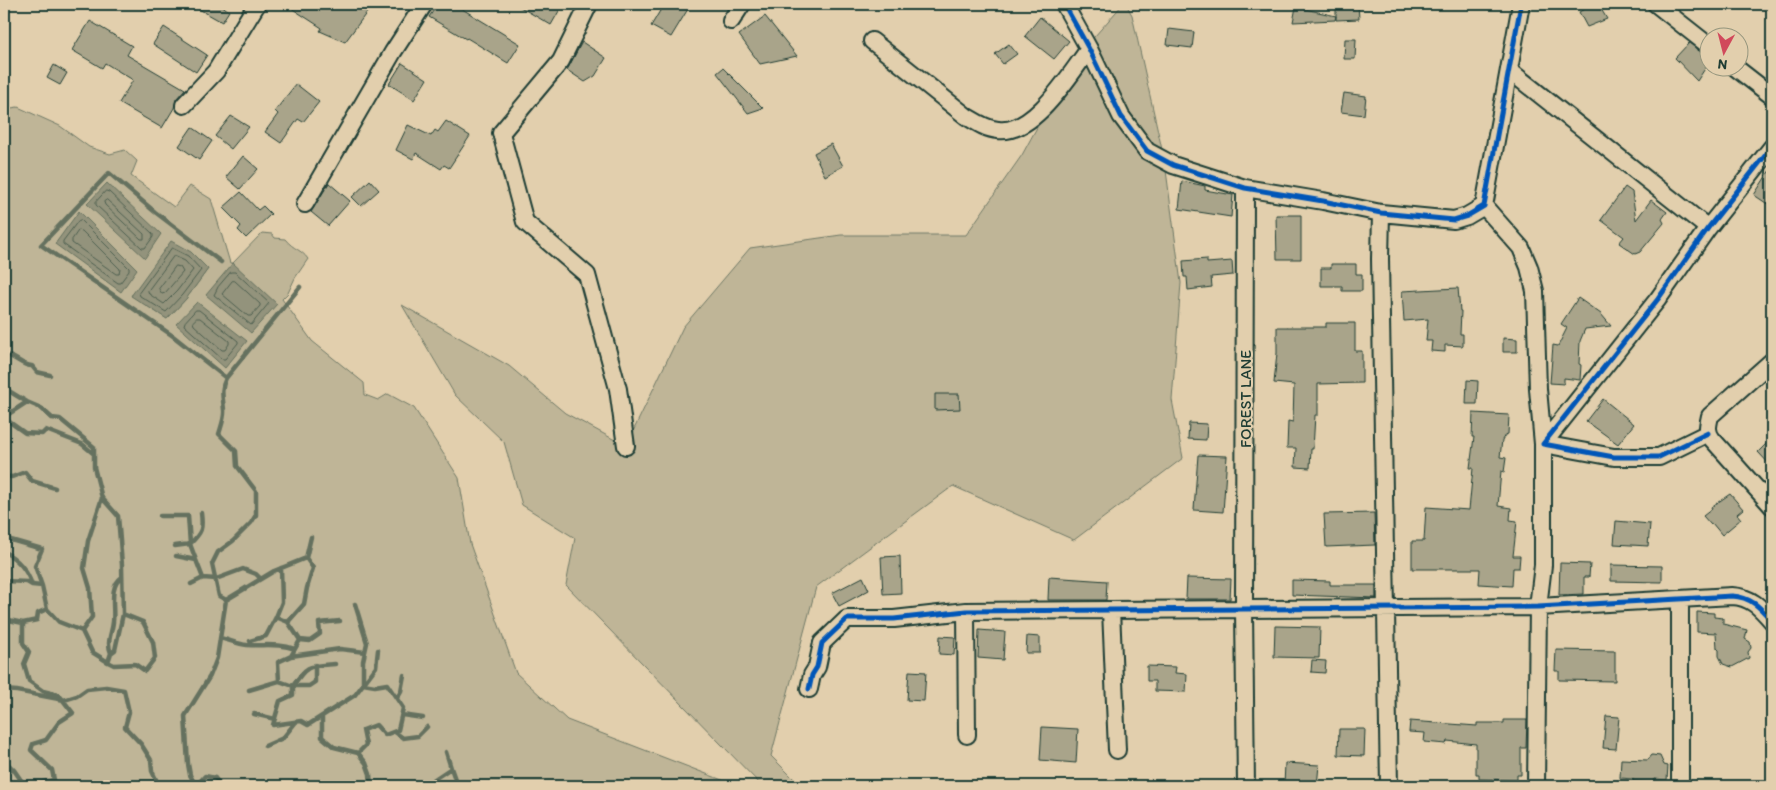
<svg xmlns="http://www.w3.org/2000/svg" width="1776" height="790" font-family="Itim,sans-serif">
  <rect width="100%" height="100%" fill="#e2cfad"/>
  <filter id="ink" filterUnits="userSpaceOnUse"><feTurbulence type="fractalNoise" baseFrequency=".02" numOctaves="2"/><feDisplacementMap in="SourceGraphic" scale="10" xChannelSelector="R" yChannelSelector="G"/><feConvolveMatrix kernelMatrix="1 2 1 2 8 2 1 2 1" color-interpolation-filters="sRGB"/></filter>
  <g filter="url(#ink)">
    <path fill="#bfb597" stroke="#6f7966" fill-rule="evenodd" d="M1123,4H1126L1132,15L1165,163L1181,283L1172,400L1183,458L1074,540L953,486L816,587L771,756L801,786H762L566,585L575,538L522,505L504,442L455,395L402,305L509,366L565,413L626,446L683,327L750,248L841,235H966L1022,155L1073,61Z
      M18,107L60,126L89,147L110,154L125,150L137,161L131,176L174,207L190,186L211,199L230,263H233L262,233L272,234L275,238L285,239C294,250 301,249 308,259L295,278L288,293L282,299L312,341L364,383L365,395L378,400L388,394L414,408L459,478L470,544L516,673L567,720L735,785L758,786H4V109ZM208,269L186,299L167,319L131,295Z"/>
    <path fill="#93937b" stroke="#65715f" d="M107,183L161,234L145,258L87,204Z
      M79,211L137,269L121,292L55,244Z
      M171,241L191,252L208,269L186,299L167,319L131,296Z
      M233,263L277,304L251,333L206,295Z
      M197,302L247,341L225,368L176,324Z"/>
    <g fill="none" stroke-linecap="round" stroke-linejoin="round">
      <path stroke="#4d5f50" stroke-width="1" d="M106,191L109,192L153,234V237L145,248H142L96,205V202Z
        M107,200L144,234V239H141L105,205L104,202Z
        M81,220L129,268V271L120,283H118L63,244V241L78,221Z
        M79,230L82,231L120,269L119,274H116L72,243V240Z
        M172,248L188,256L201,270L182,295L166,312L140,296L139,293Z
        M174,256L185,261L193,270L177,291L164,304L149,294L148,291Z
        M176,266L180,267L183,272L165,293L162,294L159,289Z
        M231,272H235L269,303L251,325L214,295L218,287Z
        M235,281L260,304V306L251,316H248L222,294L232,281Z
        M196,310H199L238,341V343L225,359H222L184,325L185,322Z
        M197,318H200L229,341V344L225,350H222L194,325L193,322Z"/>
      <path stroke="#65715f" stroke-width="4.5" d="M221,262L155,212L109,173L41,245L173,336L226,378C220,390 223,397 224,410C225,417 221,427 219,434L236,451L237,466L256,491V515L251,523L233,541L218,552L212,564L219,596L226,600
        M4,355C15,355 21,366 32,366L37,372L50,375
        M226,378L300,287
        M4,388L27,402L41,408L52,418L60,419L94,447V467L102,498L88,541L84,568L90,588L92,617L82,631
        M4,417L27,402
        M4,418L25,433L42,434L46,430L82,444L94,454
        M4,476L12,477L25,472L32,481L55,488
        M102,498L118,516L122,565L123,614L115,650L111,653L108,662
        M160,516H188L190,544
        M311,537L306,558L313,568L307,588L304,604L288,622L300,640L291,656L278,662L279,681L293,686V695L280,701L273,725L301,721L308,725L355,695L376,667L378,650
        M4,538L42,549L35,566L42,586L47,609L59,622L82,631L92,652L108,662L114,665L135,664L145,671L155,658L153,642L143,622L123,614
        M190,544C202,532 203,529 201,513
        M175,546L190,544L196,560
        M4,552C18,559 27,570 32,585L42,586
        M176,556L196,560L203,578
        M281,568L282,602L276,617L288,622
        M4,581L27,582L32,585
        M191,584L203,578L216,579L243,569L256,574L261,579
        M355,604L367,643L363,661V684L375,686L387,684L403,708L398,730L385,735L376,725L363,730L366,745L358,753
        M4,619L23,623L37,620L38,613L47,609
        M23,623V643L29,652L24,664L29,681L43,691L59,695L73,713L59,722L46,740L33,744L31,750L52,770L54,780L33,784L35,786
        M220,638C229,640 238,644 247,645C264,646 279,643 295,649
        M300,640L310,641L320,634L319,623L340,621
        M250,641L266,636L276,617
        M111,653C106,642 112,633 113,622C115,608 108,587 122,577
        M291,656L340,649L365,652
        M293,686C307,664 310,666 335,664
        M293,686H309L315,682V665
        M4,690L17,691L64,700L77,696L87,689L106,687L124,690L129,712L125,727L141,744L151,760L152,771L159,786
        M249,690L279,681
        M397,698L401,691L404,675
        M254,714L275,719
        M402,715L423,718
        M322,718V737L334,747L358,753L366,763L370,774L371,786
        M395,732L403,738L418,736L427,727
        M265,746L283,738L295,723
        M4,760L14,770
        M451,768L456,782L462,786
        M4,776L8,771L14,770L25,786L33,784
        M196,786L190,775L188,764L185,716L210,676L217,658L226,600L274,571L306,558
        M196,786L205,776L215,778L221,786
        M424,786L451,768L446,752"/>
    </g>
    <path fill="#a9a48a" stroke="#1f3d34" d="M190,4H220L229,11L222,22Z
      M285,4H373L345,42L320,31L322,28Z
      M438,4H454L520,44L508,63L467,38L466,39L429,17Z
      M515,4H563L551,25Z
      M664,4H691L671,37L651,26Z
      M1336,4H1358L1359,19L1336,20Z
      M1593,4H1598L1607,19L1587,27L1579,12Z
      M1296,7L1336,16L1335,20L1293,22Z
      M765,16L797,56L760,64L739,35Z
      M1040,17L1069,41L1054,59L1025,36Z
      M90,21L132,46L127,55L185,89L176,99L174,108L162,128L119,103L133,80L105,63L102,68L72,50Z
      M164,27L207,55L196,72L153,44Z
      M1169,29L1194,32L1192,48L1167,45Z
      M1345,39H1356L1355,59H1344Z
      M582,42L606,58L595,76L585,82L567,70Z
      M1689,43L1708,58V64L1697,81L1675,58Z
      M1009,44L1017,54L1003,64L995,54Z
      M402,63L427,79L414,100L389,84Z
      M54,65L67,73L60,85L47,78Z
      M723,68L763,108L748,113L717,73Z
      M296,84L319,102L303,122L298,119L281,143L265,132L278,114L275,111Z
      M1344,93L1366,96L1364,115L1341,112Z
      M231,116L249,127L231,149L215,136Z
      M446,121L470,136L449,168L444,165L441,169L416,153L413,159L396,150L408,125L431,136L435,130L438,132Z
      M192,127L212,141L199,160L179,146Z
      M831,144L843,166L825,176L814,153Z
      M243,156L258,169L240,189L226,177Z
      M1772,167V207L1754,195Z
      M370,180L379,190L361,206L352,197Z
      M1182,181L1205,186V190L1233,195L1231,217L1179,209Z
      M329,183L350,201L328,226L311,212Z
      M1625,187L1632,192L1636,220L1651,200L1667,212L1662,219L1664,223L1640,252L1635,254L1619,243L1624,237L1601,220Z
      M241,192L258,210L263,206L271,214L246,238L238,230L241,226L223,208Z
      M1276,215H1301V259H1277Z
      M1207,259V263L1232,261L1233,275L1211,277L1212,287L1188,290L1187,277H1184L1183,261Z
      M1331,264H1356V274H1362V291H1342V286H1321V268H1331Z
      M1458,288L1460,311H1461L1460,334H1463V346L1445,345V352L1431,351L1432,341H1426L1428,319L1404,321L1402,291Z
      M1578,298L1601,314L1611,326L1585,329L1580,341L1579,364L1581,365L1580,380L1564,378V384L1550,383L1553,345L1558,346L1567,328L1561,324Z
      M1326,323H1355V351H1362V383L1318,384V415H1315L1313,449H1311L1310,468L1295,467L1296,448H1287L1288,421L1293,422L1294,385L1274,383L1277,353V327H1326Z
      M1503,338L1517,339V352H1503Z
      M1467,380L1478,381L1477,404H1466Z
      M935,394H959L960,409L935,410Z
      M1603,399L1634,424L1618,444L1586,421Z
      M1473,413L1509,415L1508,434L1505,435L1502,440L1500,457L1506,458L1504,472L1501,471L1498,506L1511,508L1510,520L1517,521L1513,556H1520L1519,568H1513L1512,586L1479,584L1480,569H1412V541H1424L1426,507L1469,510L1473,468H1470L1474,437H1472Z
      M1189,423L1207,424L1206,440L1188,439Z
      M1772,438V467L1758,452Z
      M1198,455L1227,456L1223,512L1194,510Z
      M1730,494L1743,509L1737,514L1741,519L1722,535L1712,523L1711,525L1703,516L1712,509L1711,507Z
      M1374,513L1375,545L1326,547L1324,514Z
      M1616,521L1650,524L1648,546L1614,544Z
      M900,556L901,593L883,594L881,557Z
      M1560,563L1590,564L1589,577H1584V594L1559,595Z
      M1611,565L1662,566V582L1611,581Z
      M863,577L869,590L839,606L832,593Z
      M1049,577L1107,581L1106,600H1048Z
      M1187,578L1231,579L1230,599H1186Z
      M1292,580L1330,581V585H1376V598L1292,595Z
      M1697,612L1714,613V617L1723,618V624L1747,630L1745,639L1750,642L1751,648L1748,652L1749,658L1732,667L1723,664L1719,656V650L1717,648L1716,633L1697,632Z
      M1275,626L1320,627L1319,658L1274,657Z
      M979,630L1005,632L1003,660L978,658Z
      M940,636L955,637L954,655L939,654Z
      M1027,636L1040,637V653H1026Z
      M1556,650L1615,651V681L1559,680V671H1555Z
      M1312,660L1326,661L1325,673L1311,672Z
      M1147,666L1176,667L1175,673L1187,674L1186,692L1155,691V681H1147Z
      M909,671L926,672L924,701L907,700Z
      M1606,716L1619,717L1616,749L1603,748Z
      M1504,720H1527L1526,748H1521V775H1517V780L1479,779V774H1476V744L1447,741L1446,744L1424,742L1425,733L1409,732L1410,721L1477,726V723H1504Z
      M1042,727L1078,729L1076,763L1040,760Z
      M1339,729H1365L1364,756L1338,755Z
      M1652,755L1660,756L1664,765L1668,766L1667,780L1654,779L1653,783L1633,781V779L1620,778L1621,759L1648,760Z
      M1285,763L1319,765L1317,786H1284Z"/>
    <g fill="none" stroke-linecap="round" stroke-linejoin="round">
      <g stroke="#1f3d34" stroke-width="20">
        <path id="minor" d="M589,4L561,61L501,133L525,222L587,275L618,389L626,446
          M1064,4L1089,49L1121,116L1147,151L1173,165L1245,188L1323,201L1381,213L1454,220L1467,216L1484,206L1521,4
          M1656,4L1708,45
          M731,21L742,4
          M872,41L966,116C976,122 986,129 998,130C1034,135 1070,74 1089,49
          M1736,68L1772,96
          M1510,71L1708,228
          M184,105L216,71L257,4
          M1245,188L1244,610L1246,786
          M305,204L393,52L424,4
          M1484,206L1521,248L1529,267L1535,291L1538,389L1543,444V565L1538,607L1536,786
          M1381,213L1380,259L1389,786
          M1772,361L1710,416C1708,425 1706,431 1712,439L1772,506
          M1708,433L1659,457H1614L1543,444L1658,299L1708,228L1772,147
          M1111,610L1117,750
          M966,611L967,735
          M809,689L812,675L817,667L822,643L847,619H894L966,611L1538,607L1732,596C1751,597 1760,607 1772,621
          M1680,786V600"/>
      </g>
      <use href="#minor" stroke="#e2cfad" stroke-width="16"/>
      <g stroke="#e2cfad" stroke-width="8">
        <path id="cycleway" d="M1064,4L1089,49L1121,116L1147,151L1173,165L1245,188L1323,201L1381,213L1454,220L1467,216L1484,206L1521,4
          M1708,433L1659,457H1614L1543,444L1658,299L1708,228L1772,147
          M809,689L812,675L817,667L822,643L847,619H894L966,611L1538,607L1732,596C1751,597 1760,607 1772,621"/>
      </g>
      <use href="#cycleway" stroke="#0057b8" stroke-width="5"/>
    </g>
  </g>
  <g text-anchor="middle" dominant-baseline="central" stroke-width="4" stroke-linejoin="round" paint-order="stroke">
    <g font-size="16" fill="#1f3d34" stroke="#e2cfad">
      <text transform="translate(1245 399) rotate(-90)">FOREST LANE</text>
    </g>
  </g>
  <rect width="1776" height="790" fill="none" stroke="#e2cfad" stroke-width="20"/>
  <rect x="10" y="10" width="1756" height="770" fill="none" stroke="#1f3d34" stroke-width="2" filter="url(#ink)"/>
  <g transform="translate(1724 52) rotate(187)"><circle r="24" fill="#e2cfad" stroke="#94957d"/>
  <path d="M0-4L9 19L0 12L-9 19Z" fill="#d1495b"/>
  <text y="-8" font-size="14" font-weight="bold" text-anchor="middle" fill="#1f3d34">N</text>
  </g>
</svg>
